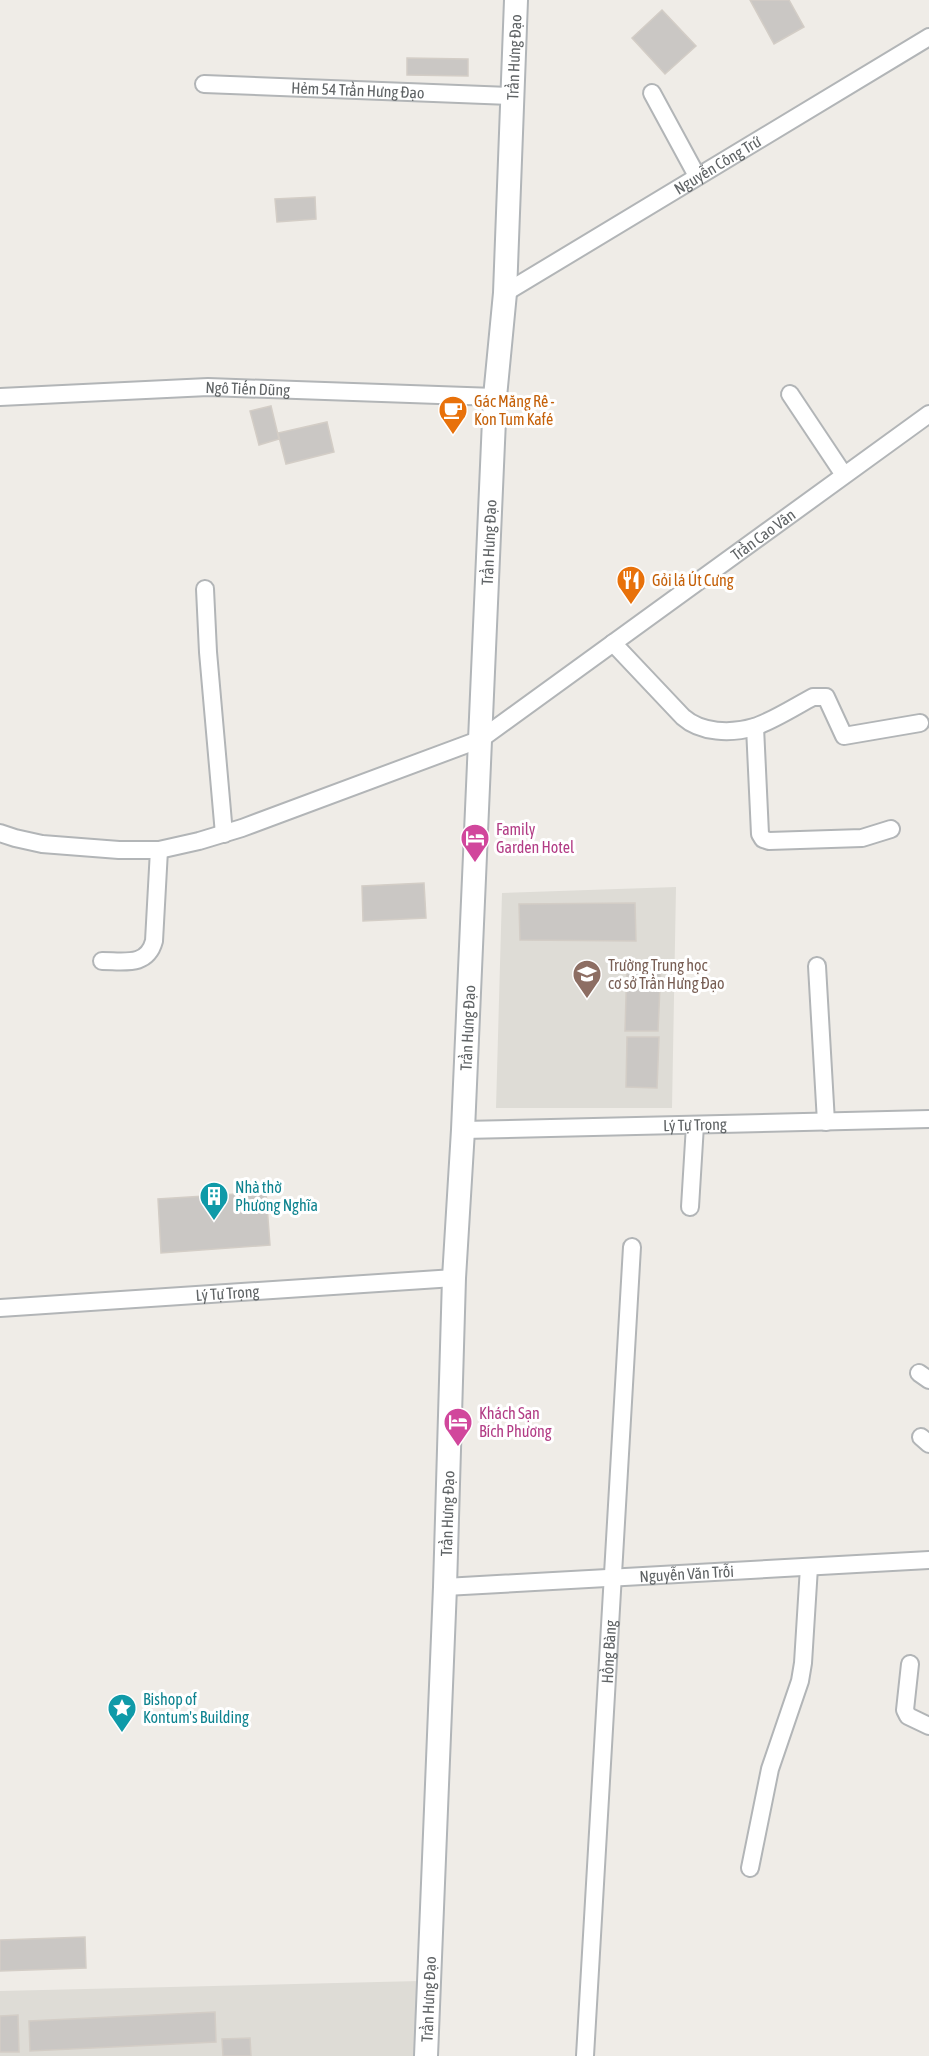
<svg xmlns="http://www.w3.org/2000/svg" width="929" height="2056" font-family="'Asap Condensed',sans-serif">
  <rect width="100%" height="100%" fill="#efece7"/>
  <path fill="#dedcd6" d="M676,887L672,1108H496L502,893Z
    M420,1981L419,2056H0V1991Z"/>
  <path fill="#cac7c4" stroke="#d3cdc6" stroke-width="1.5" d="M750,0H789L804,27L774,44Z
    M662,10L696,46L665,74L632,38Z
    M407,58L468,59V76L407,75Z
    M315,197L316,219L277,222L275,199Z
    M271,406L279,439L259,445L250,411Z
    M327,422L334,452L286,464L278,433Z
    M424,883L426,918L363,921L362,886Z
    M635,903L636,941L520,940L519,904Z
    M627,962L661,964L658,1031H625Z
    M627,1037H659L657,1088L626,1087Z
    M266,1192L270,1245L161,1253L158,1199Z
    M85,1937L86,1968L0,1971V1940Z
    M215,2012L216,2042L30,2051L29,2021Z
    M18,2015L19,2052H0V2016Z
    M250,2038L251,2056H223L222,2039Z"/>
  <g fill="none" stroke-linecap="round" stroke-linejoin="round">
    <g stroke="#b2b5b7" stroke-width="20">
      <g id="street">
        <path id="s1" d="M204,84L513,96"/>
        <path d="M652,93L697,176"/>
        <path id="s2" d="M505,293L929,37"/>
        <path d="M790,394L844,475"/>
        <path id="s3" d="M0,397L208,387L495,397"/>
        <path d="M205,589L208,652L224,834"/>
        <path d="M613,643L683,717C701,733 731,734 754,727C771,722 796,706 813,697H826L844,736L920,723"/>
        <path d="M755,727L760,834L763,839L769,841L862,838L891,829"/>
        <path id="s4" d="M0,833L15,838L42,844L119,850H159L199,841L242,828L481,739L929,414"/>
        <path d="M102,961C124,961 147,967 154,941L159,850"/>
        <path d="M817,966L826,1122"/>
        <path id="s5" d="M463,1130L929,1119"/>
        <path d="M690,1207L695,1125"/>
        <path id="s6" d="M0,1308L454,1278"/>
        <path d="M919,1373L929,1380"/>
        <path d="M921,1437L929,1444"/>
        <path id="s7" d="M445,1587L929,1560"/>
        <path d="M910,1664L905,1710L908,1716L929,1726"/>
        <path d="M750,1868L770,1769L800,1681L803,1663L809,1567"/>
        <path id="s8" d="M585,2056L632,1247"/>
      </g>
    </g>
    <g stroke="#b1b5b8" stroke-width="26">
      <g id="secondary">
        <path id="s9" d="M426,2056L445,1587L454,1278L463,1130L495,397L505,293L516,0"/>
      </g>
    </g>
    <use href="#street" stroke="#fff" stroke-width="16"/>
    <use href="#secondary" stroke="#fff" stroke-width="22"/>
  </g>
  <defs>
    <g id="cafe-pin" transform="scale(1.5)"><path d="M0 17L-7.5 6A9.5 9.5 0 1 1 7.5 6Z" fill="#e8710a" stroke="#fff"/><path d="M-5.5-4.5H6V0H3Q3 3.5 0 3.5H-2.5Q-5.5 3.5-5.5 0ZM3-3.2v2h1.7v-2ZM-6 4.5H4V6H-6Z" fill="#fff"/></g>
    <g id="restaurant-pin" transform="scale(1.5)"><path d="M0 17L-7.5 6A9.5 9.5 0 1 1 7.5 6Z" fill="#e8710a" stroke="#fff"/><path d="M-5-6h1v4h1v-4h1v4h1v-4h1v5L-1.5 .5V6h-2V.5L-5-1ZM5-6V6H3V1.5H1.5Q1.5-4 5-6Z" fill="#fff"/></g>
    <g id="hotel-pin" transform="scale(1.5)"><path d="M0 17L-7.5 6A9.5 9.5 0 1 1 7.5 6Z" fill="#d1479c" stroke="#fff"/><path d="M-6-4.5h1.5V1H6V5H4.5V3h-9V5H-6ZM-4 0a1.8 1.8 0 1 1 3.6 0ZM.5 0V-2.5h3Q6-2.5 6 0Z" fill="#fff"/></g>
    <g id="school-pin" transform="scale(1.5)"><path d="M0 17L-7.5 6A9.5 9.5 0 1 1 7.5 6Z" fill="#8d6e63" stroke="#fff"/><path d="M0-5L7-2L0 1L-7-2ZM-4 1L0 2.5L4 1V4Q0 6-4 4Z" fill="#fff"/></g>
    <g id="building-pin" transform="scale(1.5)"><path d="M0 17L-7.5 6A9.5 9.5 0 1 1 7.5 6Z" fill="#0f9aa8" stroke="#fff"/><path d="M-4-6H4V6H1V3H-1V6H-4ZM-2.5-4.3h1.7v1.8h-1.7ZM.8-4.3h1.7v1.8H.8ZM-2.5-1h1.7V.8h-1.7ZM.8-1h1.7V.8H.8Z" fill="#fff"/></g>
    <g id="sight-pin" transform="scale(1.5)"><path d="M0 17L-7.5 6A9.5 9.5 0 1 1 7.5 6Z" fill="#0f9aa8" stroke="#fff"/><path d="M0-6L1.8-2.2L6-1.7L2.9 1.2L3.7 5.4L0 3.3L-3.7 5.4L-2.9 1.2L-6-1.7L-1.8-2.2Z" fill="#fff"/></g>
  </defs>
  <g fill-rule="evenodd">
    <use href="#cafe-pin" x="453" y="410"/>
    <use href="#restaurant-pin" x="631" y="580"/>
    <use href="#hotel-pin" x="475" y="838"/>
    <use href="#school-pin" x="587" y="974"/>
    <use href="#building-pin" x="214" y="1196"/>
    <use href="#hotel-pin" x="458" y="1422"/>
    <use href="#sight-pin" x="122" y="1708"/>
  </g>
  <g text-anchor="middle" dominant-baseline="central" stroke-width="6" stroke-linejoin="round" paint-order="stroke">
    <g font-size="16" fill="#5f6365" stroke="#fff">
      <text stroke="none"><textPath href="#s9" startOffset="2001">Trần Hưng Đạo</textPath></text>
      <text stroke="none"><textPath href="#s1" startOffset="154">Hẻm 54 Trần Hưng Đạo</textPath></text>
      <text stroke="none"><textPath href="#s2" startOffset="248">Nguyễn Công Trứ</textPath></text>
      <text stroke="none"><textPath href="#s3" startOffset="248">Ngô Tiến Dũng</textPath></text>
      <text stroke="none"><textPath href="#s4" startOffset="850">Trần Cao Vân</textPath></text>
      <text stroke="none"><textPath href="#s9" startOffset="1515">Trần Hưng Đạo</textPath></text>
      <text stroke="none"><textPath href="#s9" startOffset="1029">Trần Hưng Đạo</textPath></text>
      <text stroke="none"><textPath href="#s5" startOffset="232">Lý Tự Trọng</textPath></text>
      <text stroke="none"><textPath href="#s6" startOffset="228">Lý Tự Trọng</textPath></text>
      <text stroke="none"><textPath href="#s9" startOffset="543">Trần Hưng Đạo</textPath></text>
      <text stroke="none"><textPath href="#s7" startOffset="242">Nguyễn Văn Trỗi</textPath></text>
      <text stroke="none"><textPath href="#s8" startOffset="405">Hồng Bàng</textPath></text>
      <text stroke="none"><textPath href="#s9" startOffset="57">Trần Hưng Đạo</textPath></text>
    </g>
    <g font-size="16" fill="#c56008" stroke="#fff" text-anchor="start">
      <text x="474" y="401">Gác Măng Rê -<tspan x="474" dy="18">Kon Tum Kafé</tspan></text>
      <text x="652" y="580">Gỏi lá Út Cưng</text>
    </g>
    <g font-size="16" fill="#b23c85" stroke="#fff" text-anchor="start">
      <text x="496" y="829">Family<tspan x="496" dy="18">Garden Hotel</tspan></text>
      <text x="479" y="1413">Khách Sạn<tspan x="479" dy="18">Bích Phương</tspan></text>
    </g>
    <g font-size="16" fill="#785e54" stroke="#fff" text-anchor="start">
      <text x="608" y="965">Trường Trung học<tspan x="608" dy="18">cơ sở Trần Hưng Đạo</tspan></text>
    </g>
    <g font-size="16" fill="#0d838f" stroke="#fff" text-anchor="start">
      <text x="235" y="1187">Nhà thờ<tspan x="235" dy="18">Phương Nghĩa</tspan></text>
      <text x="143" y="1699">Bishop of<tspan x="143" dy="18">Kontum's Building</tspan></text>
    </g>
  </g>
</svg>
